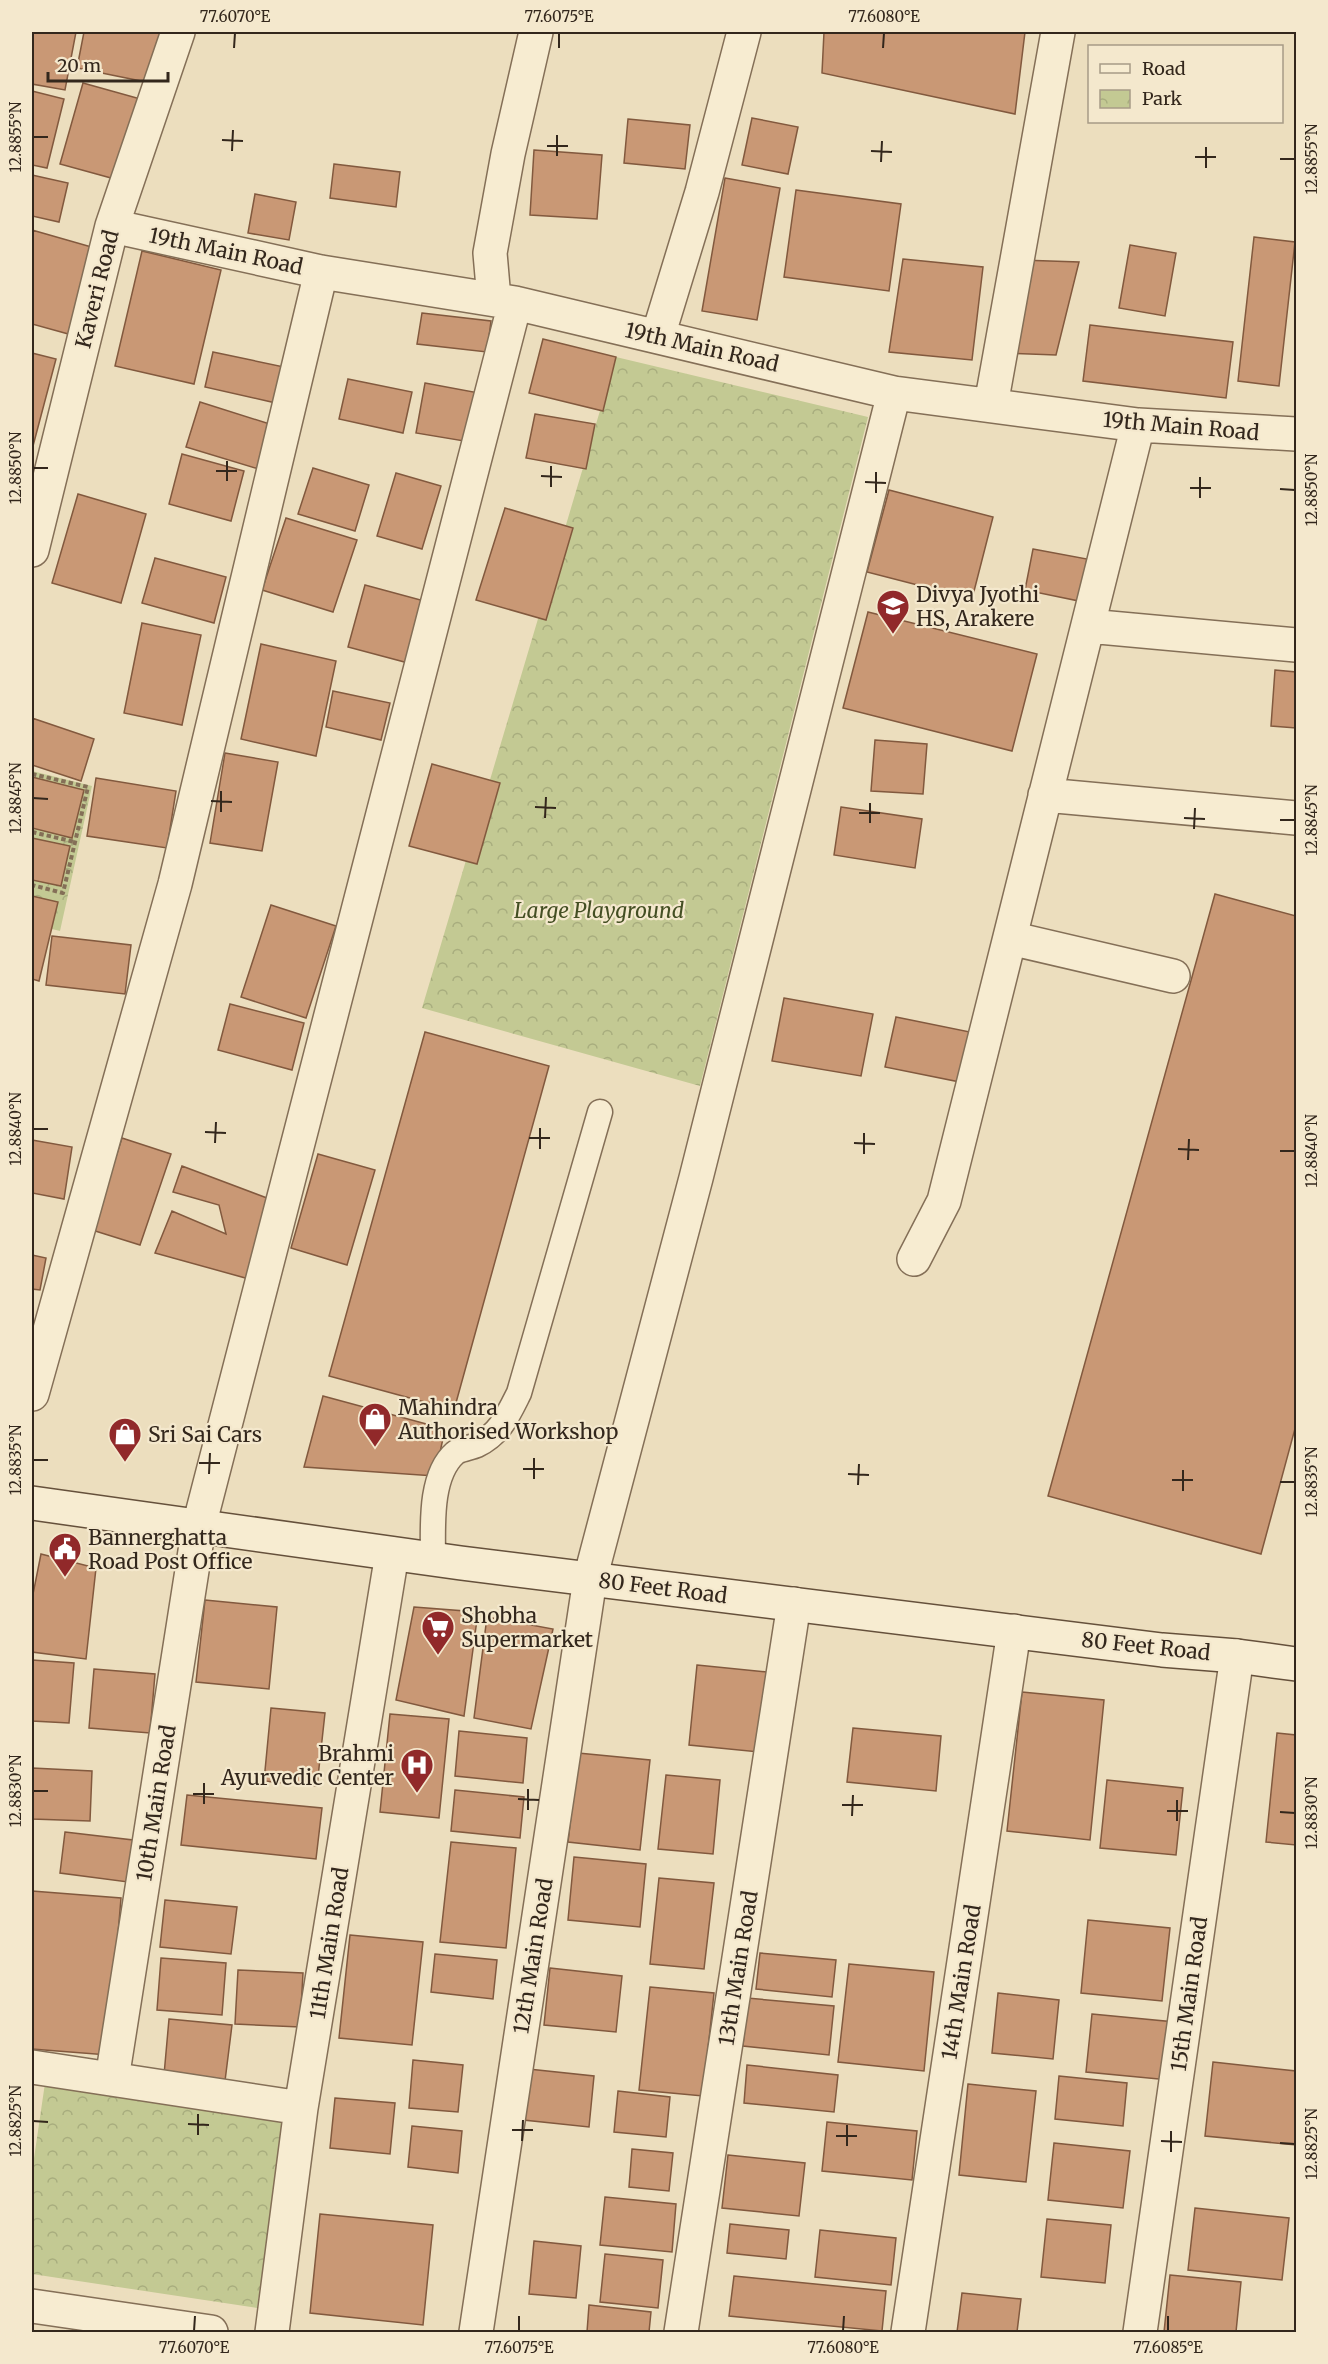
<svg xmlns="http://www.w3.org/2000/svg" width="1328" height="2364" font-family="Merriweather,serif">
  <defs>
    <pattern id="park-crowns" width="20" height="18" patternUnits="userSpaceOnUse" patternTransform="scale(1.5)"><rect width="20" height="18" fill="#c3c993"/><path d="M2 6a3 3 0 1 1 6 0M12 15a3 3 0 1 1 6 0" fill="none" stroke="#a8ad7e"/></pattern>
  </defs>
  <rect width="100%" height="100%" fill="#ecdebe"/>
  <path fill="url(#park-crowns)" d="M616,357L868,417L700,1086L422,1008Z
    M32,771L92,786L60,931L32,924Z
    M45,2083L286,2120L257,2308L32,2274V2172Z"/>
  <path fill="#c99875" stroke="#82593e" stroke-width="1.5" d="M32,32H76L65,90L32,84Z
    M84,32H162L151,83L77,68Z
    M824,32H1025L1015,114L822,73Z
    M83,83L144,100L122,181L60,164Z
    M32,91L64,99L47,168L32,165Z
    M752,118L798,127L788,174L742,165Z
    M628,119L690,125L685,169L624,163Z
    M534,150L602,155L597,219L530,215Z
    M334,164L400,172L396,207L330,198Z
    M32,175L68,183L59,222L32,216Z
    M725,178L780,188L757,320L702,311Z
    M796,190L901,204L889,291L784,277Z
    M255,194L296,202L289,240L248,233Z
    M32,230L95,248L72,335L32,324Z
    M1254,237L1295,242L1279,386L1238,381Z
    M1130,245L1176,253L1165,316L1119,308Z
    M142,251L221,270L194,384L115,366Z
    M903,259L983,267L972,360L889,352Z
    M1020,260L1079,262L1056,355L1003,353Z
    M422,313L491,321L487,352L417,344Z
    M1090,325L1233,342L1226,398L1083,381Z
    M543,339L616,357L603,411L529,393Z
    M213,352L284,367L276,403L205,387Z
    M32,353L56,359L33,446H32Z
    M348,379L412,392L403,433L339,419Z
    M425,383L479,393L470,442L416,433Z
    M200,402L276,426L262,470L186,447Z
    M535,414L595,424L586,469L526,458Z
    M182,454L244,471L231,521L169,504Z
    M313,468L369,485L355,531L298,514Z
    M396,473L441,486L422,549L377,536Z
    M889,490L993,517L972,599L867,572Z
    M78,494L146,514L121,603L52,583Z
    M505,508L573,528L546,620L476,600Z
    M286,518L357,540L333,612L262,590Z
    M1033,549L1087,559L1079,601L1025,590Z
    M155,558L226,577L214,623L142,603Z
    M365,585L428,602L412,664L348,647Z
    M868,612L1037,654L1012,751L843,708Z
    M142,623L201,635L182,725L124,713Z
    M261,644L336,661L316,756L241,739Z
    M1275,670L1296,672V728L1271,726Z
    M333,691L390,703L381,740L326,727Z
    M32,718L94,739L81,781L32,765Z
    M875,740L927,744L923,794L871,791Z
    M225,753L278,762L262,851L210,843Z
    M432,764L500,783L477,864L409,846Z
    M32,777L84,790L72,838L32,828Z
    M96,778L176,791L167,848L87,836Z
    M841,807L922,819L915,868L834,855Z
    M32,838L70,846L61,886L32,880Z
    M1215,894L1296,916V1425L1261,1554L1048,1496Z
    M32,896L58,902L39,981L32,979Z
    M271,905L336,926L306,1018L241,997Z
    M52,936L131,945L125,994L46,985Z
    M784,998L873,1014L861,1076L772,1061Z
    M230,1004L304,1023L292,1070L218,1050Z
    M896,1017L970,1032L960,1082L885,1067Z
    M425,1032L549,1066L454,1410L329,1376Z
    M122,1138L171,1154L140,1245L92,1230Z
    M32,1140L72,1147L64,1199L32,1193Z
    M318,1154L375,1170L347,1265L291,1248Z
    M182,1166L267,1198L249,1279L155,1253L172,1211L226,1234L219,1205L173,1192Z
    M32,1255L46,1258L40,1290L32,1289Z
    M323,1396L445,1429L435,1476L304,1467Z
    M41,1554L96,1568L86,1659L32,1652V1599Z
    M205,1600L277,1607L269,1689L196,1682Z
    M414,1607L478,1612L464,1716L396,1700Z
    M487,1617L553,1629L531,1729L474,1718Z
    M32,1660L74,1663L69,1723L32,1721Z
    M697,1665L767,1672L759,1752L689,1745Z
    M94,1669L155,1674L150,1733L89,1728Z
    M1022,1692L1104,1700L1090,1840L1007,1831Z
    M271,1708L325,1713L317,1786L264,1781Z
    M390,1714L449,1719L439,1818L380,1812Z
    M853,1728L941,1736L936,1791L847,1782Z
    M459,1731L527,1738L523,1783L455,1776Z
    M1277,1733L1296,1735V1845L1266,1842Z
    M578,1753L650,1760L640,1850L568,1842Z
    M32,1768L92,1771L90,1821L32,1819Z
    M666,1775L720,1780L713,1854L658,1849Z
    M1107,1780L1183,1788L1176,1855L1100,1848Z
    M455,1790L524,1797L520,1838L451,1831Z
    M187,1795L322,1808L316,1859L181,1845Z
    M65,1832L133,1840L128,1882L60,1873Z
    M451,1842L516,1848L506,1948L440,1942Z
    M574,1857L646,1864L640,1927L568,1920Z
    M659,1878L714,1883L704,1969L650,1964Z
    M32,1891L121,1898L108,2055L32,2049Z
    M165,1900L237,1907L231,1954L160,1947Z
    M1088,1920L1170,1928L1162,2001L1081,1993Z
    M350,1935L423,1942L412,2045L339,2038Z
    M760,1953L836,1960L832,1997L756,1989Z
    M435,1954L497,1960L493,1999L431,1992Z
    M161,1958L226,1963L222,2015L157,2010Z
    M849,1964L934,1972L924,2071L838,2062Z
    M550,1968L622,1976L616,2032L544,2025Z
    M238,1970L303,1973L300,2027L235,2024Z
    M650,1987L714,1993L703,2096L639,2090Z
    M998,1993L1059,2000L1053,2059L992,2053Z
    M747,1998L834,2006L829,2055L743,2046Z
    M1092,2014L1175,2022L1169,2080L1086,2072Z
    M169,2019L232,2025L225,2081L164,2075Z
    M413,2060L463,2065L458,2112L409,2108Z
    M1213,2062L1296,2071V2145L1205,2136Z
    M747,2065L838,2075L834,2112L744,2103Z
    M519,2068L594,2076L589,2127L514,2119Z
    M1059,2076L1127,2083L1123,2126L1055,2119Z
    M968,2084L1036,2091L1026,2182L959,2175Z
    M618,2091L670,2097L666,2137L614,2132Z
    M335,2098L395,2103L390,2154L330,2148Z
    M827,2122L917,2131L912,2180L822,2171Z
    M412,2126L462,2131L458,2173L408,2167Z
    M1054,2143L1130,2151L1123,2208L1048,2200Z
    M632,2149L673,2153L669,2191L629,2187Z
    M728,2155L805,2163L799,2216L722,2208Z
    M605,2197L676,2204L672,2252L600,2245Z
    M1195,2208L1289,2218L1282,2280L1188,2270Z
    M320,2214L433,2225L423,2325L310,2313Z
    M1047,2219L1111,2225L1105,2283L1041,2277Z
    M730,2224L789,2230L786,2259L727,2253Z
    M820,2230L896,2238L891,2285L815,2277Z
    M534,2241L581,2246L576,2298L529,2294Z
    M605,2254L663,2260L658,2308L600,2302Z
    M1170,2275L1241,2282L1236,2332H1164Z
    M734,2276L886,2291L882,2331L729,2316Z
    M962,2293L1021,2299L1017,2332H957Z
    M589,2305L651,2312L649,2332H587Z"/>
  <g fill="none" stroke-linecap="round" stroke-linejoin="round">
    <g stroke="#846f57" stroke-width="27">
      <path id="lane" d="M433,1559C433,1528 429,1476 455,1453C460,1449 470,1448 477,1445C500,1434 508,1415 519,1393L600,1112"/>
    </g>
    <g stroke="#846f57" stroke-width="36">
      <path id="street" d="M112,226L321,272L515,303L894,393L1138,425L1296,434
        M494,299L490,253L508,154L536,32
        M658,336L702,192L744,32
        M991,405L1058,32
        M32,550L112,226L178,32
        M1088,626L1296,645
        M1045,795L1296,818
        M1010,938L1173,976
        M914,1259L944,1201L1138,425
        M32,1394L175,884L321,272
        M32,2067L301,2108
        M112,2079L199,1526L515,303
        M32,2306L211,2332
        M272,2332L301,2108L392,1554
        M476,2332L590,1579L696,1178L894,393
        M681,2332L794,1604
        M908,2332L1014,1631
        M1140,2332L1237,1656"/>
    </g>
    <g stroke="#65503b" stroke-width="36">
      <path id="secondary" d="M32,1503L461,1563L1162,1650L1237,1656L1296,1664"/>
    </g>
    <path stroke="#846f57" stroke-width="4" stroke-dasharray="4.5 3" stroke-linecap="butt" d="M32,774L88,787L63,893L32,885
      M32,832L75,842"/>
    <use href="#lane" stroke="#f7ecd1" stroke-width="24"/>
    <use href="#street" stroke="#f7ecd1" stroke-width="33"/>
    <use href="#secondary" stroke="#f7ecd1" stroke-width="33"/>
  </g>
  <path fill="none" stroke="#33271c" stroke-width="2" d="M234,48L235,33M559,48V33M883,48L884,33M33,137H48M222,140L243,141M547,146H568M232,151L233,130M871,151L892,152M557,156V135M1195,157H1216M1280,159H1295M881,162L882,141M1206,168V147M33,468H48M216,471H237M541,476L562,477M227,481V461M865,482L886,483M551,487V466M1190,488H1211M1280,489L1295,490M876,493V472M1200,498V477M33,798L48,799M211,801L232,802M535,807L556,808M221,812V791M859,813H880M545,818L546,797M1184,818L1205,819M1280,820H1295M870,823V803M1194,829L1195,808M33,1129H48M205,1132L226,1133M529,1138H550M215,1143L216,1122M854,1143L875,1144M540,1149V1128M1178,1149L1199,1150M1280,1151H1295M864,1154V1133M1188,1160L1189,1139M33,1460H48M199,1463H220M523,1469H544M209,1474L210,1453M848,1474L869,1475M534,1479V1458M1172,1480H1193M1280,1482H1295M858,1485L859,1464M1183,1491V1470M33,1791H48M193,1794H214M518,1799L539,1800M204,1804V1783M842,1805H863M528,1810V1789M1167,1811H1188M1280,1812L1295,1813M852,1816L853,1795M1177,1821V1800M33,2121L48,2122M188,2124L209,2125M512,2130H533M198,2135V2114M836,2136H857M522,2141L523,2120M1161,2141L1182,2142M1280,2143L1295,2144M847,2146V2125M1171,2152V2131M194,2331L195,2316M519,2331V2316M843,2331L844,2316M1168,2331V2316"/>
  <defs>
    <g id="school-pin" transform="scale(1.725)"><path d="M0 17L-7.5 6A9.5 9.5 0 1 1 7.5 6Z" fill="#91292a" stroke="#f4e8cd"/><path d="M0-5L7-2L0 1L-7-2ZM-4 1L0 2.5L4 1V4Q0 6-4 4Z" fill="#fff"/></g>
    <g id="shop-pin" transform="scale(1.725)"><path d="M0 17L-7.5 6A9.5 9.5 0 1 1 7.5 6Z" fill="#91292a" stroke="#f4e8cd"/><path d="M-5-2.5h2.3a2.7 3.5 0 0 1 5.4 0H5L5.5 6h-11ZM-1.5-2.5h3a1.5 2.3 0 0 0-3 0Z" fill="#fff"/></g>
    <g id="civic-pin" transform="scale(1.725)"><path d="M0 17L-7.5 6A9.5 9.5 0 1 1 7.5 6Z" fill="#91292a" stroke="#f4e8cd"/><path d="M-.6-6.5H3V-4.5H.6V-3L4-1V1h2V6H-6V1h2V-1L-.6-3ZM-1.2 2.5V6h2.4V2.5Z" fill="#fff"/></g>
    <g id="supermarket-pin" transform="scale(1.725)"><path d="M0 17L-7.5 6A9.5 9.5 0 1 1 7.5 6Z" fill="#91292a" stroke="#f4e8cd"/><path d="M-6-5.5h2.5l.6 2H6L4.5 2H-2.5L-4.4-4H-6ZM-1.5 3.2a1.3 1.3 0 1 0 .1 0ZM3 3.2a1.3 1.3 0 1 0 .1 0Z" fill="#fff"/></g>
    <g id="hospital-pin" transform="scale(1.725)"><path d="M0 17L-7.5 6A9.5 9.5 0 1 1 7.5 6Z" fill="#91292a" stroke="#f4e8cd"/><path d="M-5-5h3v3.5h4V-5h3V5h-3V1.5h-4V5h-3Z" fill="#fff"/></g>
  </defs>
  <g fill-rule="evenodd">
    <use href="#school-pin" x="893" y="606"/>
    <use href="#shop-pin" x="375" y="1419"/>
    <use href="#shop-pin" x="125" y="1434"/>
    <use href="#civic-pin" x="65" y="1549"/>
    <use href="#supermarket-pin" x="438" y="1627"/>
    <use href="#hospital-pin" x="417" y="1765"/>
  </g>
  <g text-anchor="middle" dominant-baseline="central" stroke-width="4.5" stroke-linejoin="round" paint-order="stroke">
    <g font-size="21" fill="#33271c" stroke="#f4e8cd">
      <text transform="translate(226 251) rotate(12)">19th Main Road</text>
      <text transform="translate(97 289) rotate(-76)">Kaveri Road</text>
      <text transform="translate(702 347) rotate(13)">19th Main Road</text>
      <text transform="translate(1181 426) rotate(5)">19th Main Road</text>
      <text transform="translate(663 1588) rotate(7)">80 Feet Road</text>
      <text transform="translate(1146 1646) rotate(6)">80 Feet Road</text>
      <text transform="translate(156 1803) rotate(-81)">10th Main Road</text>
      <text transform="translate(329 1943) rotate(-81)">11th Main Road</text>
      <text transform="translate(533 1956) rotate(-81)">12th Main Road</text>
      <text transform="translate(738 1968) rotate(-81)">13th Main Road</text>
      <text transform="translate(961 1982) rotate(-81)">14th Main Road</text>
      <text transform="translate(1189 1994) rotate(-82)">15th Main Road</text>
    </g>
    <g font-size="21" fill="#33271c" stroke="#f4e8cd" text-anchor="start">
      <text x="916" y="594">Divya Jyothi<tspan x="916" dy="24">HS, Arakere</tspan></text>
      <text x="398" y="1407">Mahindra<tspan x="398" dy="24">Authorised Workshop</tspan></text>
      <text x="148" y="1434">Sri Sai Cars</text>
      <text x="88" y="1537">Bannerghatta<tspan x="88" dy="24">Road Post Office</tspan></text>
      <text x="461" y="1615">Shobha<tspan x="461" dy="24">Supermarket</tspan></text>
      <text x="394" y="1753" text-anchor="end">Brahmi<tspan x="394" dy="24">Ayurvedic Center</tspan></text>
    </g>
    <g font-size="21" font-style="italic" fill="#444f23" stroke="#f4e8cd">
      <text x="599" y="910">Large Playground</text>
    </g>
  </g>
  <rect width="1328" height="2364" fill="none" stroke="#f4e8cd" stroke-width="66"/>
  <rect x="1088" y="45" width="195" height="78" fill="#f4e8cd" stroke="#a79b86" stroke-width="1.5"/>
  <rect x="1100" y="64" width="30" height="9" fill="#f7ecd1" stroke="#a79b86" stroke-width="1.5"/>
  <text x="1142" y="75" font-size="18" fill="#33271c">Road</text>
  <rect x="1100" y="90" width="30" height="18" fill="url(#park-crowns)" stroke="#a79b86" stroke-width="1.5"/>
  <text x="1142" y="105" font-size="18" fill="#33271c">Park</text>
  <path d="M48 72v9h120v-9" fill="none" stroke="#33271c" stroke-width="3"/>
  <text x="57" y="72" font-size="18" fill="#33271c" stroke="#f4e8cd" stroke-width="4.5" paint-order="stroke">20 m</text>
  <rect x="33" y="33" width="1262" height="2298" fill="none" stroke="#33271c" stroke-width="2"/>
  <g font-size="15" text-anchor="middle" fill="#33271c">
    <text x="235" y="22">77.6070°E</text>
    <text x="559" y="22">77.6075°E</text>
    <text x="884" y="22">77.6080°E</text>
    <text transform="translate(16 137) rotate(-90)" y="5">12.8855°N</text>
    <text transform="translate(1312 159) rotate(-90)" y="5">12.8855°N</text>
    <text transform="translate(16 468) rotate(-90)" y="5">12.8850°N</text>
    <text transform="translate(1312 490) rotate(-90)" y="5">12.8850°N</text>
    <text transform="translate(16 798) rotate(-90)" y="5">12.8845°N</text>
    <text transform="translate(1312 820) rotate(-90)" y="5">12.8845°N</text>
    <text transform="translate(16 1129) rotate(-90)" y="5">12.8840°N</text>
    <text transform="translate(1312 1151) rotate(-90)" y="5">12.8840°N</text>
    <text transform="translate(16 1460) rotate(-90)" y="5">12.8835°N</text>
    <text transform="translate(1312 1482) rotate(-90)" y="5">12.8835°N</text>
    <text transform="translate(16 1791) rotate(-90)" y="5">12.8830°N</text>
    <text transform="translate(1312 1813) rotate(-90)" y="5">12.8830°N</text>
    <text transform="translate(16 2121) rotate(-90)" y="5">12.8825°N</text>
    <text transform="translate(1312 2144) rotate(-90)" y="5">12.8825°N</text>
    <text x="194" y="2353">77.6070°E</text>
    <text x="519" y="2353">77.6075°E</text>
    <text x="843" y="2353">77.6080°E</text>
    <text x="1168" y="2353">77.6085°E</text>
  </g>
</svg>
